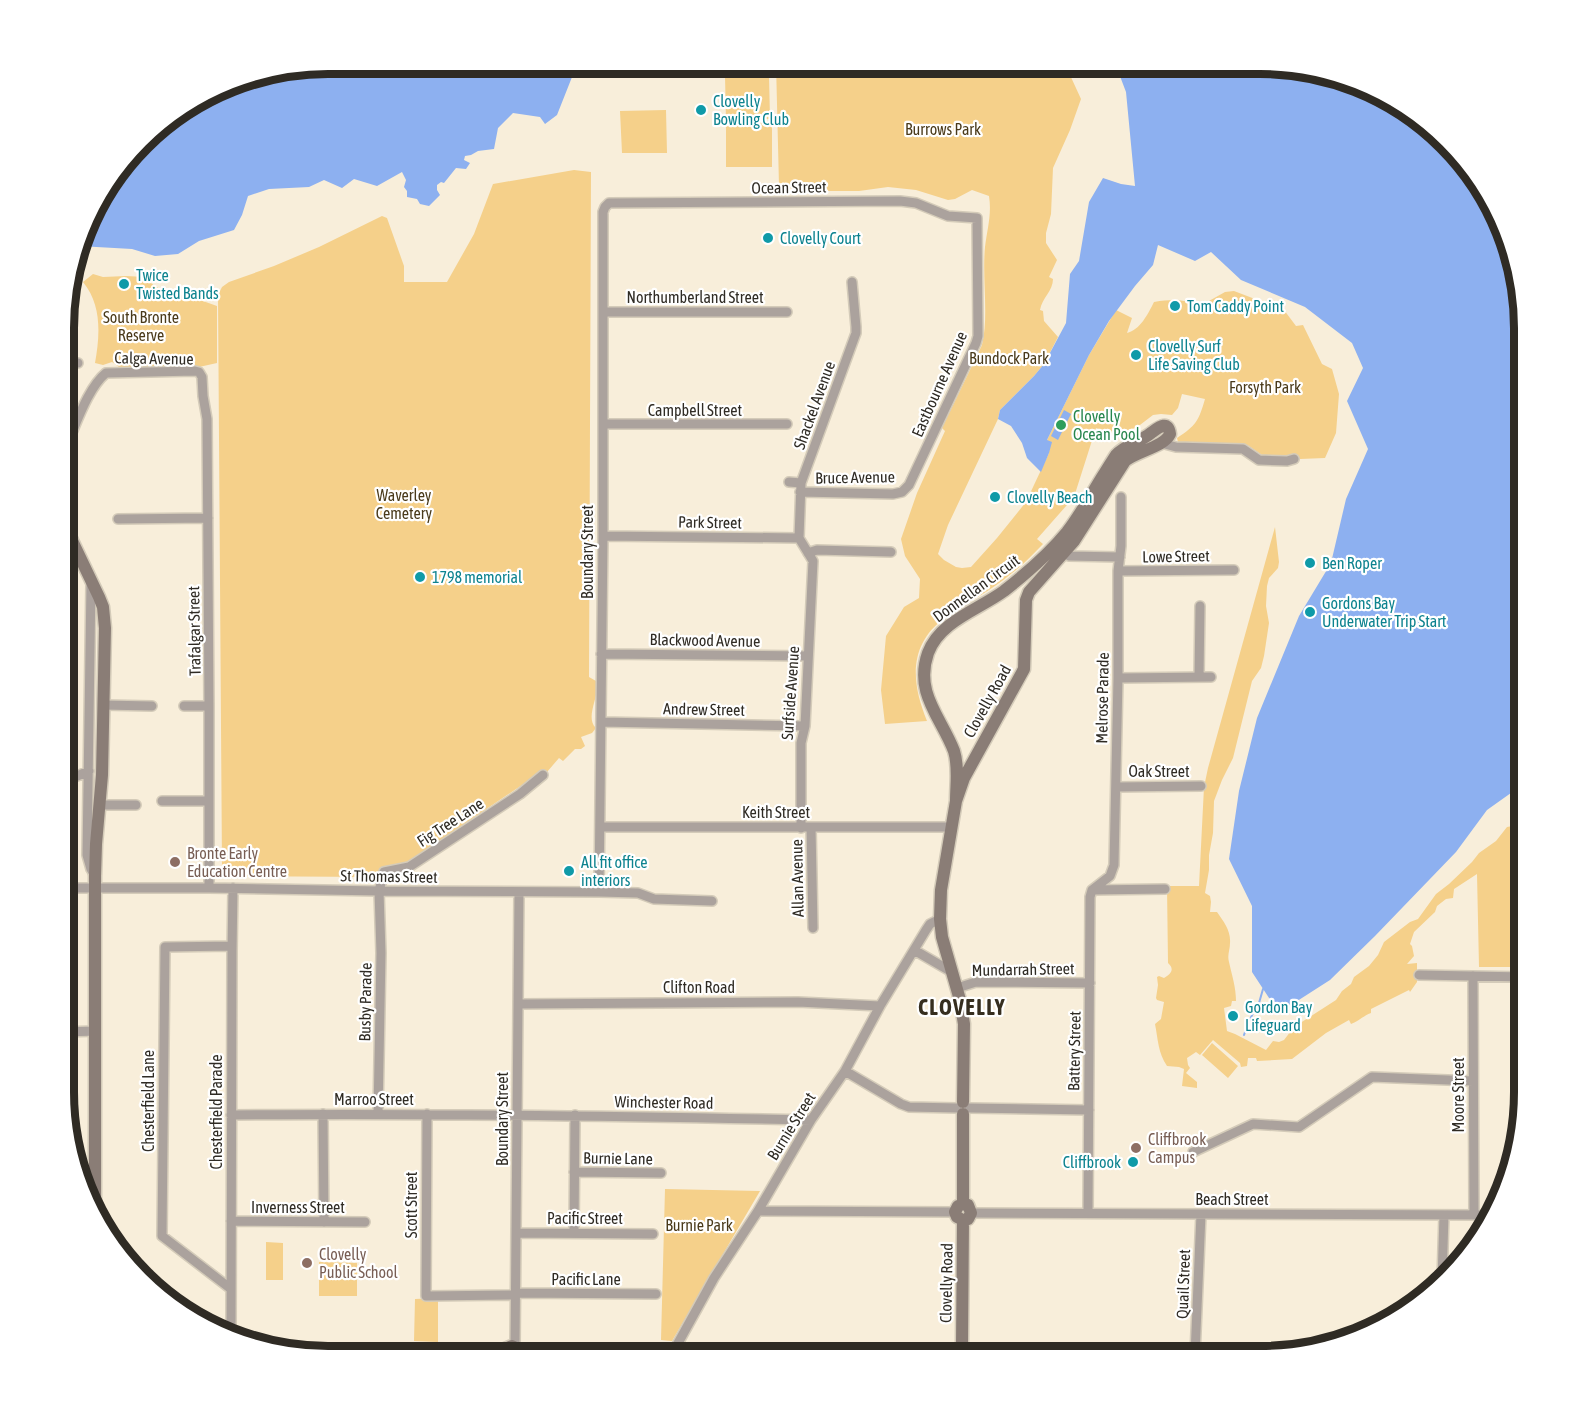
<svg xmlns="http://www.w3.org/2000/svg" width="1588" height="1419" font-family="'Asap Condensed',sans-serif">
  <rect width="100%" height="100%" fill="#f8eeda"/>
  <path fill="#f5d08a" d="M776,63H1067L1070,75L1081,99L1070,130L1053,168L1051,214L1046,233V243L1057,260L1049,277L1053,279C1053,291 1042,298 1040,310L1043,311L1044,321L1058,337L1044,364L1034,376L1000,410L998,419L948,525L938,554L944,560L956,567L962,568L971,567L997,538L1026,502L1049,453L1047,440L1089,355L1116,310L1132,318L1127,333C1140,330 1148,314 1154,302C1174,299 1181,299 1200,306L1225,292L1234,291L1284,310L1296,326L1303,325L1322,364L1332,369L1339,394L1336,433L1325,458L1300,459L1292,458L1284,455H1262L1249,446L1243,444L1178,442L1177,438C1196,426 1199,420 1205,399L1182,394L1178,408L1172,415L1161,414L1153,415L1136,428L1130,429L1120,434L1110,433L1096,428L1074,497L1037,539L1043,544C1033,554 1023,565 1012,573C992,590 968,602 946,617C908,644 911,682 927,721L885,724L881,690L886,636L904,607L919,598L920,579L905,556L901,539L917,493L945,431L942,428L982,345C989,317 982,278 985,247C987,230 992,214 989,196L972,190L955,199L948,200L916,190L888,187L859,191H804L779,186Z
    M769,75L770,119L726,120L725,76Z
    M666,110L667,153H622L620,111Z
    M726,123H772V167H726Z
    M574,170L591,172L589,677L596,681C601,695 584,717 596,728L592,733L581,737L585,746L581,749H575L563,761L559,758L541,779L524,787L522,785L408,862L382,869L375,877L230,876L222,868L218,295L222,287L229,282L274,266L319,247L382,216L387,218L404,266V282H447L474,234L493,184Z
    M93,274L103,277L126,276L145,277C156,289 160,290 176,290L185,299L200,300L217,306V363L199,367H119L112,362L103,365L95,363C100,335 102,305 83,282Z
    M1275,527L1279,562L1278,568L1269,578L1267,586L1266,606L1269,623L1264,656L1261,668L1252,681L1233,758L1222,780L1214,801L1213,833L1209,855V870L1205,893L1210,896L1211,902L1210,912H1217C1224,922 1231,931 1230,943C1230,950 1227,955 1229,962C1232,976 1236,987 1236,1001H1232L1231,1006L1224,1008L1227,1031L1235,1034L1266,1050L1273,1041L1279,1042L1284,1040L1294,1027L1336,1000L1342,991L1351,984L1354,977L1369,966L1378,955L1384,942L1410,922L1418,919L1436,894L1449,884L1472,862L1479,853L1496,841L1507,827L1518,825L1520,827L1525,821V967H1479L1477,874L1454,889L1453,898L1446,899L1437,906L1435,912L1414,932L1410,944L1412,946L1414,956L1407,964L1417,963V982L1410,992L1409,990L1371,1009V1013C1363,1016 1359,1021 1351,1024L1349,1020L1326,1033L1292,1059L1257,1061L1256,1058H1248L1247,1066L1241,1067L1240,1063L1213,1040L1200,1055L1196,1052L1187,1058L1188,1065L1190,1068L1186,1073L1197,1082V1088L1182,1086L1184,1069L1179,1067L1167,1066C1158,1053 1158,1039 1155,1024L1161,1019L1164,1002L1157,1000L1156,998L1158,985L1157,977L1159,976L1164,978C1171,974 1175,969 1168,963L1167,886H1199L1204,787L1208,768Z
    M1212,1043L1238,1066L1228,1078L1202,1055Z
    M665,1189L760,1191L672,1341L661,1340Z
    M266,1242L283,1243V1280H266Z
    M319,1262L357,1263V1296H319Z
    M438,1298V1342L414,1341L415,1299Z"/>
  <path fill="#8db0f0" d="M328,63H616L612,67L574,72L557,115L545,124L540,117L513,113L498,128L494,149L478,151L471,155L465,156L464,160L470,163L466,169L456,168L444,183L441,182L437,185V190L440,195L429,206L420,204L417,199L407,197V191L404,187L406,180L402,172L377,186L354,179L342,188L324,180L309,187L269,189L248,196L242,215L234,230L199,241L178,254L155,256L132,249L79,246L98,196L154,129L242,77Z
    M1115,63L1278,64L1378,90L1459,153L1505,226L1524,310L1525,783L1487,810L1456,852L1375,936L1330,980L1291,1005L1271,1001L1252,972V906L1229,859L1239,791L1257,718L1299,616L1331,563L1346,499L1368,449L1347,401L1363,368L1352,343L1305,307L1241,280L1211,252L1195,261L1158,245L1153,265L1135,286L1109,321L1089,355L1047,440L1052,442L1049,453L1041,472L1027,458L1022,443L1011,426L998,419L1000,410L1034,376L1044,364L1066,323L1070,274L1079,261L1089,202L1103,178L1121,184L1135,186L1126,92Z
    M1064,410L1071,414L1058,440L1051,436Z"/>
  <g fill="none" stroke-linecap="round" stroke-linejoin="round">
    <path stroke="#8db0f0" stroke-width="2" d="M1244,1035L1247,1026L1253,1013L1251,1011L1253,1007L1259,1003L1263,989"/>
    <g stroke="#d4cbb9" stroke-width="12">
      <path id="street" d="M603,312H787
        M68,363H78
        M603,424H787
        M71,435C79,416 90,386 106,373L195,371L199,372L202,377L203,396L207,419L209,706V888
        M1161,443L1176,447L1243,449L1259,460L1287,461L1294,459
        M789,482L801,483
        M118,519L208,518
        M603,536L799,538L813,561L805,726L801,743V828
        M799,538L801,483L856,333V327L852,282
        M808,553L817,550L891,552
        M1064,553L1069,556L1120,557
        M1118,571L1234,570
        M91,583L87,855L91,869L94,874
        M601,654L808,656
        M1199,677L1200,606
        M1118,678L1211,677
        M103,705L152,706
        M184,706H209
        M601,722L805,726
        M65,781L89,771
        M1116,787L1201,786
        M162,801H209
        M99,805H136
        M600,827H952
        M811,827L813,928
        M65,888H209L379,891L599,892L638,893L654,899L712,901
        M1092,890L1110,876L1114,865L1118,678V571L1121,546V497
        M1092,890L1165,889
        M599,892L603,536V212L605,207L609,203L900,201L916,203L948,216L977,218L978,336L976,343L909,485L902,492L893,494L800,492
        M914,950L952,972
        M1419,975L1525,977
        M1473,976L1474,1214
        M957,988L976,982L1090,983
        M518,1004L798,1002L880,1006
        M64,1032L96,1031
        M845,1071L901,1104L909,1107L957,1108
        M969,1108L1089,1110
        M323,1114L324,1222
        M378,1114L381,953L379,891L384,872L409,867L520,794L543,775
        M427,1114L426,1296L515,1295
        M231,1115C424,1113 617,1116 811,1120
        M1193,1152L1253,1124L1299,1127L1372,1077L1473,1081
        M574,1172L661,1173
        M758,1211L955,1212
        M971,1213L1493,1215
        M1088,1213L1090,897L1092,890
        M231,1221L365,1222
        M516,1233L653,1234
        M574,1233L575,1115
        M1442,1281L1444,1215
        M231,1289L162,1236L165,947L232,946
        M515,1293L656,1294
        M231,1337L232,952L233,888
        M515,1346L519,892
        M672,1354L714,1278L758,1211L811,1120L845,1071L880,1006L926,930L930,924L940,919
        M1195,1355L1201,1214"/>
    </g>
    <g stroke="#d4cbb9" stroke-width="15">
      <path id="secondary" d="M67,530L99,597L103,607L105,628L102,775L96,844L95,876V1211
        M956,801C956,784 959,767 954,751C941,717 914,693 928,653C940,621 978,610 1004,591C1027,573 1049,554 1067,532C1081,514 1092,493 1104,474C1108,468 1112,461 1116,455C1125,445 1140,442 1151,433C1158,428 1168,419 1170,434C1164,447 1137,451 1125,461L1074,541L1029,592L1026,600L1024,669L964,778L956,801L941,890L940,919L942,937L960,1000L964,1024L963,1102
        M963,1204V1114
        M963,1204L968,1205L971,1213L968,1219L963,1220
        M963,1204L958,1206L955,1212L957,1217L963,1220
        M962,1346L963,1220
        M311,1353L504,1354
        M520,1354H939L952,1356
        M970,1355H1278
        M504,1356L505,1349L512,1346L518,1349L520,1356"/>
    </g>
    <use href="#street" stroke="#aba29d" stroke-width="9"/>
    <use href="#secondary" stroke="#8a7d76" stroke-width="12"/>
  </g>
  <g fill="#0f9aa8" stroke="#fff" stroke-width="2">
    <circle cx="701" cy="110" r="6"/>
    <circle cx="768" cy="238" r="6"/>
    <circle cx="124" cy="284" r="6"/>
    <circle cx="1175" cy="306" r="6"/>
    <circle cx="1136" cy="355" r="6"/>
    <circle cx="995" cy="497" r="6"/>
    <circle cx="1310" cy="563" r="6"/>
    <circle cx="420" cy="577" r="6"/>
    <circle cx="1310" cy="612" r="6"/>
    <circle cx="569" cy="871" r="6"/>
    <circle cx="1233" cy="1016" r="6"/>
    <circle cx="1133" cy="1162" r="6"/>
  </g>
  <circle fill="#2e9e5b" stroke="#fff" stroke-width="2" cx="1061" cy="425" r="6"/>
  <g fill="#8d6e63" stroke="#fff" stroke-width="2">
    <circle cx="175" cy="862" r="6"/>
    <circle cx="1136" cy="1148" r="6"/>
    <circle cx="307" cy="1263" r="6"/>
  </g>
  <g text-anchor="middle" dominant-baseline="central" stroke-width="4.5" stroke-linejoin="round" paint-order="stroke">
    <g font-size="16" fill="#0d838f" stroke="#fff" text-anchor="start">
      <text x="713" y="101">Clovelly<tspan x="713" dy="18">Bowling Club</tspan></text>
      <text x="780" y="238">Clovelly Court</text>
      <text x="136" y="275">Twice<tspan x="136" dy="18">Twisted Bands</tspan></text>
      <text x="1187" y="306">Tom Caddy Point</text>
      <text x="1148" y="346">Clovelly Surf<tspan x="1148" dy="18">Life Saving Club</tspan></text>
      <text x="1007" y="497">Clovelly Beach</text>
      <text x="1322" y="563">Ben Roper</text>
      <text x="432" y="577">1798 memorial</text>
      <text x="1322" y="603">Gordons Bay<tspan x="1322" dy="18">Underwater Trip Start</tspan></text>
      <text x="581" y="862">All fit office<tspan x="581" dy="18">interiors</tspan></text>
      <text x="1245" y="1007">Gordon Bay<tspan x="1245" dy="18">Lifeguard</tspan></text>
      <text x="1121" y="1162" text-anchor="end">Cliffbrook</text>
    </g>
    <g font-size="16" fill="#4a3a1a" stroke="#fff">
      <text x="943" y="129">Burrows Park</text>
      <text x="141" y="317">South Bronte<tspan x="141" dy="18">Reserve</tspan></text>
      <text x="1009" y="358">Bundock Park</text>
      <text x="1265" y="387">Forsyth Park</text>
      <text x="404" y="495">Waverley<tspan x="404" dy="18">Cemetery</tspan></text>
      <text x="699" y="1225">Burnie Park</text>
    </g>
    <g font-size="16" fill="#2f2b24" stroke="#fff">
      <text transform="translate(789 187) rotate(-1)">Ocean Street</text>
      <text x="695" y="297">Northumberland Street</text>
      <text transform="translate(154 358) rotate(1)">Calga Avenue</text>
      <text transform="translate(939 384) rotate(-66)">Eastbourne Avenue</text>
      <text transform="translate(814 405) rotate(-70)">Shackel Avenue</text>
      <text x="695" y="410">Campbell Street</text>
      <text transform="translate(855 477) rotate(-1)">Bruce Avenue</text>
      <text transform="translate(710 522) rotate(1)">Park Street</text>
      <text transform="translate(587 552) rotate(-90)">Boundary Street</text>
      <text transform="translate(1176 556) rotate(-1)">Lowe Street</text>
      <text transform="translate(976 588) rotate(-36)">Donnellan Circuit</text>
      <text transform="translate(194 631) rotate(-91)">Trafalgar Street</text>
      <text transform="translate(705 640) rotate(1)">Blackwood Avenue</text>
      <text transform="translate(790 693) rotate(-86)">Surfside Avenue</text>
      <text transform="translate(1102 698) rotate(-89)">Melrose Parade</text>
      <text transform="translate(987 701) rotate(-61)">Clovelly Road</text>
      <text transform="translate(704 709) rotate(1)">Andrew Street</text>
      <text x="1159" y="771">Oak Street</text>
      <text x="776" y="812">Keith Street</text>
      <text transform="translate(450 822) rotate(-33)">Fig Tree Lane</text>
      <text transform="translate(389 876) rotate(1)">St Thomas Street</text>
      <text transform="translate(797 878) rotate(-91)">Allan Avenue</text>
      <text transform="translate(1023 969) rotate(-1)">Mundarrah Street</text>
      <text x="699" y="987">Clifton Road</text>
      <text transform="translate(365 1002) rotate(-89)">Busby Parade</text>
      <text transform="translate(1074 1051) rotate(-89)">Battery Street</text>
      <text transform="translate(1458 1095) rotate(-90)">Moore Street</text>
      <text x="374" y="1099">Marroo Street</text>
      <text transform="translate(148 1101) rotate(-90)">Chesterfield Lane</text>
      <text transform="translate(664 1102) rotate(1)">Winchester Road</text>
      <text transform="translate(216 1112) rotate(-90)">Chesterfield Parade</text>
      <text transform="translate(502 1119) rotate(-90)">Boundary Street</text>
      <text transform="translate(791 1126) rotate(-58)">Burnie Street</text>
      <text transform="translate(618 1158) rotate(1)">Burnie Lane</text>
      <text x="1232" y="1199">Beach Street</text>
      <text transform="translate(411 1205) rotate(-90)">Scott Street</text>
      <text x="298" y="1207">Inverness Street</text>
      <text x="585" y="1218">Pacific Street</text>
      <text x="586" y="1279">Pacific Lane</text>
      <text transform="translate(946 1283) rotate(-89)">Clovelly Road</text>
      <text transform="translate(1183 1284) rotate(-88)">Quail Street</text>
    </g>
    <g font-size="16" fill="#27864d" stroke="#fff" text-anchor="start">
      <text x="1073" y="416">Clovelly<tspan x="1073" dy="18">Ocean Pool</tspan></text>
    </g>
    <g font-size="16" fill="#785e54" stroke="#fff" text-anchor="start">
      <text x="187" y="853">Bronte Early<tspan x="187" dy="18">Education Centre</tspan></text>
      <text x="1148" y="1139">Cliffbrook<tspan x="1148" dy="18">Campus</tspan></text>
      <text x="319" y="1254">Clovelly<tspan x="319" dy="18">Public School</tspan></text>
    </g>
    <g font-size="22" font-weight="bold" letter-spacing="1.5" fill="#362e1f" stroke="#fff">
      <text x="962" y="1007">CLOVELLY</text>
    </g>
  </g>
  <path d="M0 0H1588V1419H0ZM328 74H1260A254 254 0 0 1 1514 328V1092A254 254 0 0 1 1260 1346H328A254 254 0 0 1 74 1092V328A254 254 0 0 1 328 74Z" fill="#fff" fill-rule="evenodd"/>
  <path fill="none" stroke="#2f2b24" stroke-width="8" d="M328 74H1260A254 254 0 0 1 1514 328V1092A254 254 0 0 1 1260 1346H328A254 254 0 0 1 74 1092V328A254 254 0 0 1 328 74Z"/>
</svg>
